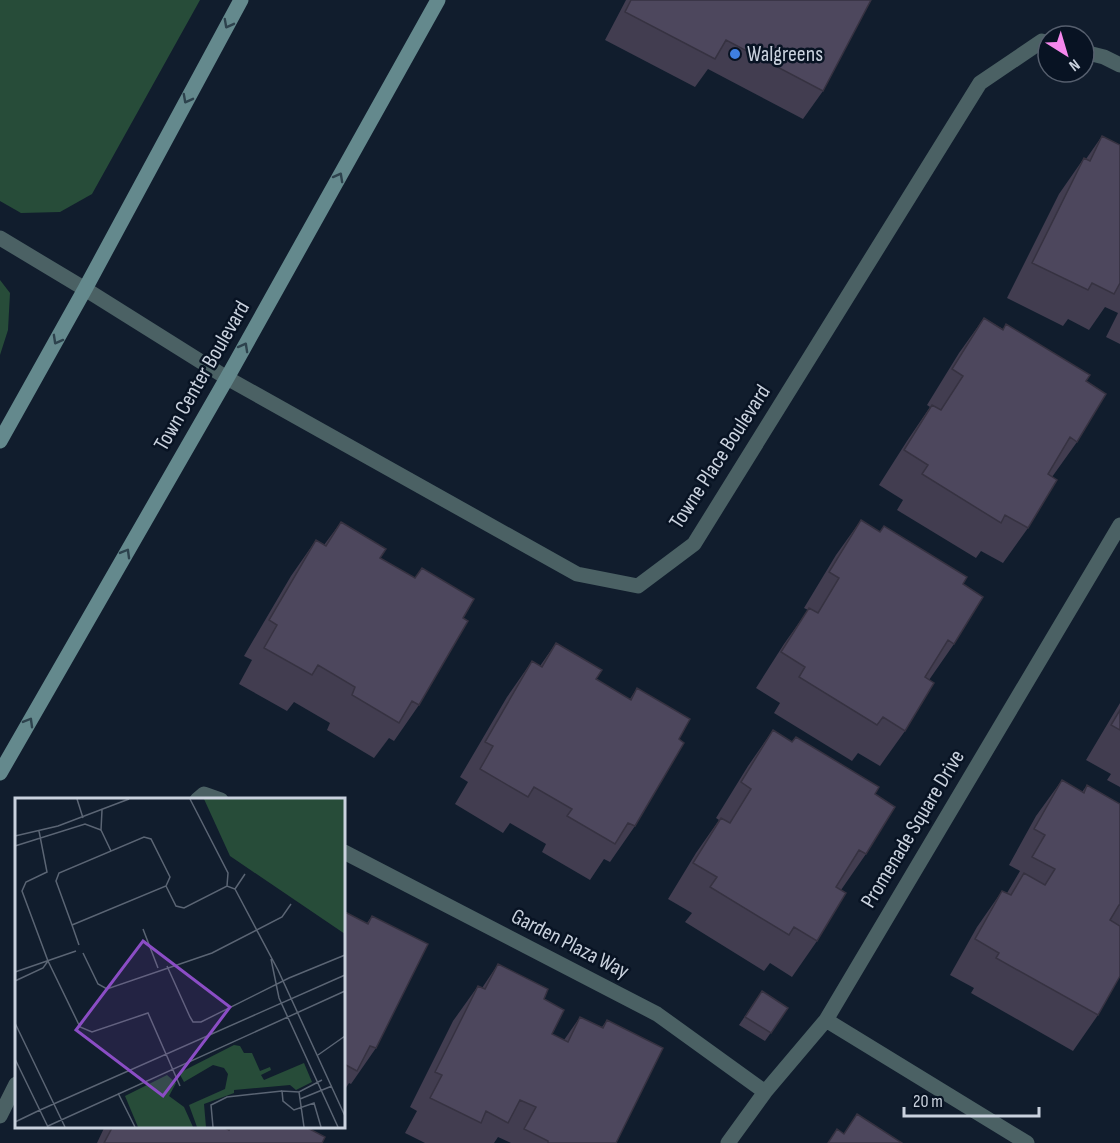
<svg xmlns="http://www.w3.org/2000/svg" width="1120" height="1143" font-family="'Sofia Sans Condensed',sans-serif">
  <rect width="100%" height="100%" fill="#111d2d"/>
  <path fill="#274c39" d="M0,0H200L92,194L60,212L21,213L0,201Z
    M0,280L10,293L8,330L0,355Z"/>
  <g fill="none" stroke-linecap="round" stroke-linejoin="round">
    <path stroke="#4b6164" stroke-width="15" d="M1084,52L1104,57L1120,65
      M0,238L85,289L227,378L577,574L638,586L694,544L980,83L1042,41L1048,43
      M197,800L204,794L221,800
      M344,852L657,1014L765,1092
      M826,1020L1027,1143
      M0,1116L16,1084
      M728,1143L765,1092L826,1020L1120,525"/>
    <path stroke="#64898d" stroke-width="15" d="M0,441L85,289L241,0
      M0,773L227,378L438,0"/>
  </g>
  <path fill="#423d50" d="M626,0H871L823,91L803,119L708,69L695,87L605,40Z
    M1102,136L1120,145V344L1106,337L1118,313L1105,307L1089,330L1068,319L1063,326L1007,298L1059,194L1084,158L1086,159Z
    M984,318L1003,329L1006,324L1086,381L1077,442L1052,477L1028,528L1003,563L981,551L976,558L897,510L903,500L879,485L907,441L930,407L927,405L959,353Z
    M861,520L963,584L954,644L929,680L905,731L880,766L858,753L852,761L774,713L780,703L756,688L784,644L808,610L804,608L836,555Z
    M341,522L380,558L415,578L422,568L463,618L419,705L394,741L389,738L374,758L327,730L330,723L294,702L287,711L239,684L252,660L244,656L291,576L316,540L324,545Z
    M556,643L596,679L630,699L637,688L679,739L635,826L610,862L604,859L590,880L542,852L546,844L510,823L503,833L455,804L468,782L460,777L507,697L532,661L540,666Z
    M1120,703V787L1107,780L1111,774L1086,760L1114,713Z
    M773,730L875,794L866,854L841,890L817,941L792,977L770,963L764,971L685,922L692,913L668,899L696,853L719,820L716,818L748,766Z
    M1062,780L1082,792L1087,785L1120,804V976L1098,1015L1073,1051L971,993L974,988L950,975L977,927L1002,891L1009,894L1007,893L1020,871L1009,865L1036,816Z
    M344,915L367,923L372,916L376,1048L351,1084L349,1083L344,1091Z
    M498,964L544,999L552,1034L564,1040L580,1017L602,1027L607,1020L616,1143H511L498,1137L494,1143H425L405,1133L417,1111L410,1107L453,1021L478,986L482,988Z
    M762,991L788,1008L765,1041L739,1025Z
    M105,1126H221L225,1128L227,1126H304L322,1143H97Z"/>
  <path fill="#4d475d" stroke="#363241" stroke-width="1.5" d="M631,0H871L823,91L726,40L715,59L625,12Z
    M1102,136L1120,145V283L1114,294L1092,283L1088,290L1032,263L1084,158L1090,161Z
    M984,318L1003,330L1006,324L1090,375L1086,381L1106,394L1077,442L1070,437L1048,474L1057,480L1028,528L1005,515L1001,523L922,474L928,465L904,450L932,405L941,410L963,376L952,369Z
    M861,520L880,532L884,526L967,577L963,584L983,597L954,644L948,640L925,677L934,683L905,731L883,717L877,725L799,677L805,667L781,652L809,608L818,613L839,578L829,572Z
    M341,522L386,549L380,558L415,578L422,568L474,599L463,618L468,621L419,705L412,701L399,723L352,695L355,687L318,665L312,675L264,648L277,625L269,620L316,540L326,546Z
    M556,643L602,670L596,679L631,700L637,688L690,719L679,739L684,743L635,826L628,823L615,844L567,816L572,809L534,787L528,797L480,769L493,746L485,742L532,661L542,667Z
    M1120,710V730L1111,725Z
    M773,730L792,742L796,737L879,787L875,794L895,807L866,854L859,850L836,887L846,893L817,941L794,927L789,935L710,887L717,877L693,863L721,818L730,823L751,789L741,782Z
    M1062,780L1084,793L1087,785L1120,804V905H1119L1110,920L1120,926V976L1098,1015L996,958L999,953L975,939L1002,891L1011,895L1024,873L1045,885L1055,869L1032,857L1045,835L1034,829Z
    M345,912L368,924L372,916L428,944L376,1048L370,1046L357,1071L344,1064V915Z
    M498,964L548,989L544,999L564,1010L552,1034L568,1042L580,1017L603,1028L607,1020L663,1048L616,1143H548V1141L524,1129L536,1107L520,1100L508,1123L486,1111L481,1123L430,1098L442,1075L435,1072L478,986L485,989Z
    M762,991L788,1008L771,1033L745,1017Z
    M857,1114L902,1143H828L837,1129L844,1134Z
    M113,1126H221L229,1130L231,1126H304L325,1137L322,1143H104Z"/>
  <defs><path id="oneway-chevron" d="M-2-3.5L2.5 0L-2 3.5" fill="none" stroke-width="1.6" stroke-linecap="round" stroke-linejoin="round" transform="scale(1.5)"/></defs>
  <g stroke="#2d424d">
    <use href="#oneway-chevron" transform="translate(228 24) rotate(118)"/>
    <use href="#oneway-chevron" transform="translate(187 99) rotate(118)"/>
    <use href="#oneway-chevron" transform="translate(339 177) rotate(-61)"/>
    <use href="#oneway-chevron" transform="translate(57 340) rotate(119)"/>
    <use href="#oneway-chevron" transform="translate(244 347) rotate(-61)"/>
    <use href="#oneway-chevron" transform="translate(126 553) rotate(-60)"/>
    <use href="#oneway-chevron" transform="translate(29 722) rotate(-60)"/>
  </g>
  <circle fill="#3f7fe0" stroke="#081323" stroke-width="2" cx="735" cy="54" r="6"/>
  <g text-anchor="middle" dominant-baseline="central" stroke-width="5" stroke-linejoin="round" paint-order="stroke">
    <g font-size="22" fill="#cad2de" stroke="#081323" text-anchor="start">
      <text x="747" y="54">Walgreens</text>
    </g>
    <g font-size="22" fill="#cad2de" stroke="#081323">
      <text transform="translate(202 376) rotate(-60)">Town Center Boulevard</text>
      <text transform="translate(720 457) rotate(-57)">Towne Place Boulevard</text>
      <text transform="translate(913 829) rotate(-59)">Promenade Square Drive</text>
      <text transform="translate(570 944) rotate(27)">Garden Plaza Way</text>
    </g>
  </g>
  <g transform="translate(15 798)">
    <rect width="330" height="330" fill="#111d2d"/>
    <path d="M189,1H330V136L215,58ZM219,247L225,248L229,255H237L245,273L255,269L256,272L246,277L249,282L289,265L297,284L281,292L275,287L219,292V295L189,306L191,329H182L174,307L210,291L213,276L209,270L198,267L169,284L164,275ZM152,277L161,285L154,298L169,309L178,329H123L110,298Z" fill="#274c39"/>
    <path fill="none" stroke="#5b6574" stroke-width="1.5" d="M62,1L68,20M175,1L213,75L212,88M86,32L96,53M86,32L87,12M24,33L32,74L11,84L7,93L33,163L65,229L77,234L133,215L165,288M0,38L43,28L114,1M0,48L70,26L86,32M151,88L161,108L169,110L212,88L220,91L263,172L330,318M220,91L230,76M57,127L151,88L155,79L136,41L129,39L44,75L41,83L57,127L64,147M128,131L143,170M68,155L83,186L92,191L197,155L267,119L276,106M256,161L264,200L323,329M152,168L175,219L178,224H186L274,180L330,157M0,174L61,153M0,183L28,170L33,163M0,225L50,329M303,257L330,238M0,261L33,329M284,294L289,329M103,295L120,329M285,301L317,288M25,312L330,177M0,324L25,312M33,328L330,193M198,329L196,307L212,299L267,293M306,329L299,305L279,312L268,303L267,293L284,294L307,282"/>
    <path fill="#8b4dc5" fill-opacity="0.15" stroke="#8b4dc5" stroke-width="3" d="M128,143L215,209L148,298L61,232Z"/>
    <rect width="330" height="330" fill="none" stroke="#cad2de" stroke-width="3"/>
  </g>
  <g transform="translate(1066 54) rotate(143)"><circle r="28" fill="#081323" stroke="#565f6e" stroke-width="1.5"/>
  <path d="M0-4.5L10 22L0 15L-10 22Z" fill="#f688ed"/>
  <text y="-9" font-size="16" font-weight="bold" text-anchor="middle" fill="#cad2de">N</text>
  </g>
  <path d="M904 1107v9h135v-9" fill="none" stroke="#cad2de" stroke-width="3"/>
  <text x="913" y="1107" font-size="18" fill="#cad2de" stroke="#081323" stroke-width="4.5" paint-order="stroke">20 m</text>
</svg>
